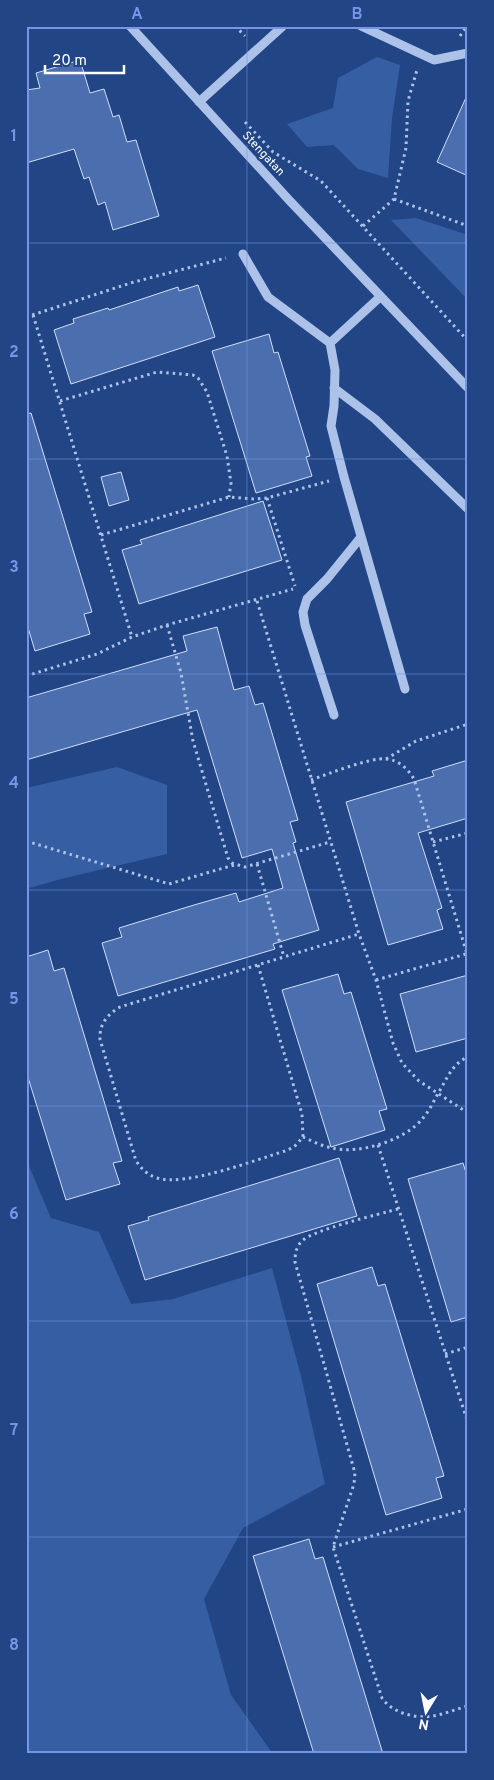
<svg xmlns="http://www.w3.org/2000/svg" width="494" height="1780" font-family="Overpass,sans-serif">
  <rect width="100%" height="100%" fill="#224586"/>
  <path fill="#365ea3" d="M377,57L400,65L392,118L388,178L358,169L334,145L307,147L287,124L333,108L338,78Z
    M416,218L468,235V300L391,220Z
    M117,767L167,785V854L61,879L26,889V788Z
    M26,1159L51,1218L99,1232L131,1304L173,1299L272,1268L301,1376L325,1484L243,1528L204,1599L231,1695L273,1754H26Z"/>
  <path fill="#4b6fae" stroke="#d0def7" d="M80,60L90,93L104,89L113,117L119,115L127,142L136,140L159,216L113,230L105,202L98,205L89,177L84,179L74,149L26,163V90L40,88L36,73Z
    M468,93V176L437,162Z
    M198,285L215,337L71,384L54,330L74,323L73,319L108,308L109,310L178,287L179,291Z
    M269,334L274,353L278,352L310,456L306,457L312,476L256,493L212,351Z
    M31,413L92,612L84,614L90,634L35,651L26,621V414Z
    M121,472L129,500L109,506L101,477Z
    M263,501L282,560L139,604L122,550L142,544L140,540Z
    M217,627L234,690L249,686L255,705L263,703L298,820L290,822L296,842L293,843L319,930L273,944L275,949L118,996L102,943L122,937L119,928L194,905L236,893L239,902L283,888L272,849L242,858L197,710L26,760V698L187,651L183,636Z
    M468,760V818L418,833L442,908L437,910L443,929L388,945L346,802L434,776L432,771Z
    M48,950L54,971L64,968L122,1161L113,1163L120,1184L66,1200L26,1071V957Z
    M338,974L344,994L351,992L387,1109L379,1111L385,1130L331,1147L282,990Z
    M468,975V1038L416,1052L400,994Z
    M339,1158L357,1216L145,1280L128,1226L149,1220L148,1217Z
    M463,1163L468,1179V1317L451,1322L408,1179Z
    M372,1267L378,1286L385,1284L444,1476L436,1478L442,1498L386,1515L317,1284Z
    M309,1539L315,1559L323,1557L383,1754H314L253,1556Z"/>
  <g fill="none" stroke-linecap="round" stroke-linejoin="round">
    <path stroke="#acc2e9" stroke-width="3" stroke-dasharray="2.5 4" stroke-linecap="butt" d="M235,26L245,36
      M460,36L467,26
      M245,122L273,152L321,181L468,341
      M394,199L468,226
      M363,226L394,199L406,148L408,101L417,70
      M33,315L132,637
      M26,317L134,282L226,258
      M60,401L157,372L193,375L198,378L207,392L227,456L231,483L229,497
      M267,498L295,586
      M101,535L229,497L253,499L267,498L329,481
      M257,601L359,934L376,980L393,1043L402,1063L419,1081L468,1113
      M167,625L181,673L193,741L228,858L232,863L245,867L330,842
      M26,676L97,654L132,637L167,625L293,589
      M386,759L416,741L468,724
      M311,780C328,774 371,757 386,759C399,760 408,769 414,779L467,954
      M26,841L169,884L234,865
      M433,842L468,833
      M257,864L284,957
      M258,965L302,1114L303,1137L294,1147L285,1151C255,1160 185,1187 157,1178C147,1175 142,1169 136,1161L100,1039C99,1024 108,1014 120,1007L359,934
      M376,980L466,954
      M303,1137C312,1141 322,1146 332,1148C359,1155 406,1140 423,1118C430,1110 434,1100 439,1092C447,1078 453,1063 468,1057
      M378,1145L468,1423
      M398,1209C380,1214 312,1230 302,1241C296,1247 295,1254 295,1262L355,1473L354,1484L333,1547L382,1698C392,1713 416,1719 433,1716C445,1714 456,1709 468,1706
      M445,1354L468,1347
      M333,1547L468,1509"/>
    <path stroke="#acc2e9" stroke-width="9" d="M130,26L289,200L468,388
      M361,26L434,60L468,53
      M199,102L283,26
      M243,254L268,297L330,343
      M380,297L330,343L335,370L334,406L331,426L344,477L405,689
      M334,388L375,419L468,509
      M334,715L305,625L303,612L307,599L327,579L361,537"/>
  </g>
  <path fill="none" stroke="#7795e8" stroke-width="1" stroke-opacity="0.55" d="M247,26V1754M26,243H468M26,459H468M26,674H468M26,890H468M26,1106H468M26,1321H468M26,1537H468"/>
  <g text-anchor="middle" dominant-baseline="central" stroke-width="5" stroke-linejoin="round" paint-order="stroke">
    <g font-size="12" fill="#fff" stroke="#224586">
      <text transform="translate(263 154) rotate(47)">Stengatan</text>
    </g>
  </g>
  <rect width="494" height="1780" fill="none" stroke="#224586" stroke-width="55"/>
  <g transform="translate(426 1712) rotate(190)" stroke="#224586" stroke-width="4" paint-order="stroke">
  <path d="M0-4L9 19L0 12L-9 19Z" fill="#ffffff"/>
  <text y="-8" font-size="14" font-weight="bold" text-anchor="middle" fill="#ffffff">N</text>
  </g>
  <path d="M45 65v8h79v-8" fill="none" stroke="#ffffff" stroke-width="2.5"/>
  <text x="52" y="65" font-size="15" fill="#ffffff" stroke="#224586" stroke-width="4" paint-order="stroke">20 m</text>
  <rect x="28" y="28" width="438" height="1724" fill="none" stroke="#7795e8" stroke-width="2"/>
  <g font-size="16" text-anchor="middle" font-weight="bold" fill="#7795e8">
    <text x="137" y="19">A</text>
    <text x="357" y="19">B</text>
    <text x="14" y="141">1</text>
    <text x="14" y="357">2</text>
    <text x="14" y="572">3</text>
    <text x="14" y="788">4</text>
    <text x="14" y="1004">5</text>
    <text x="14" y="1219">6</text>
    <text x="14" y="1435">7</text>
    <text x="14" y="1650">8</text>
  </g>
</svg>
